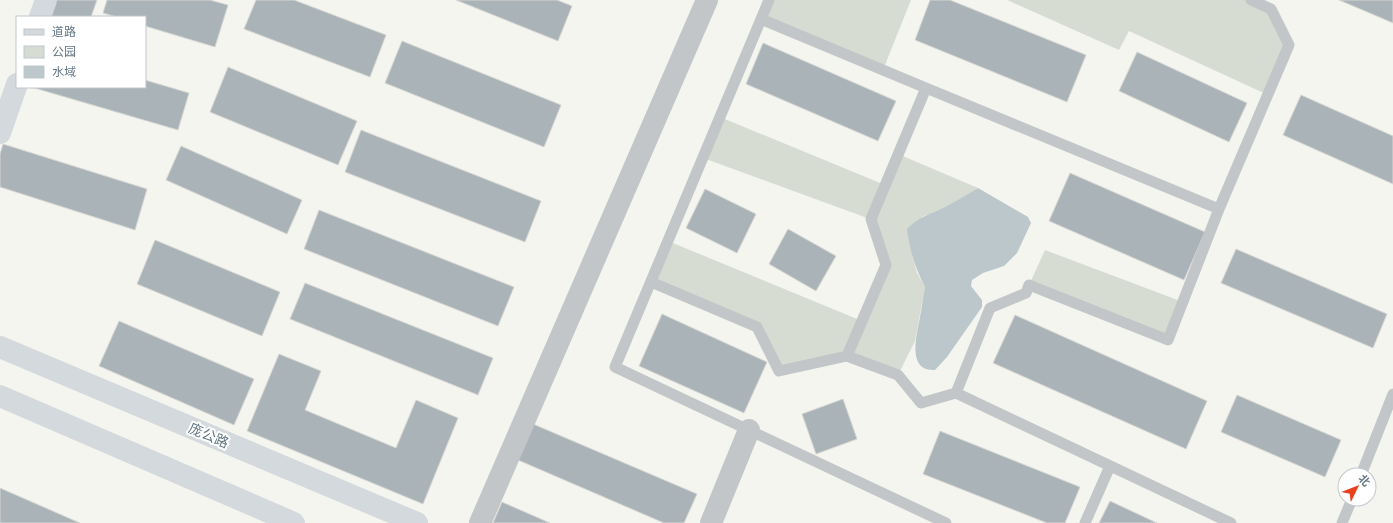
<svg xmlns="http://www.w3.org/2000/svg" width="1393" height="523" font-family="'Open Sans','Noto Sans SC',sans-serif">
  <rect width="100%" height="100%" fill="#f5f5f0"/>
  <path fill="#d6dcd1" d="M769,0H911L883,70L761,19Z
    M1007,0H1251L1271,9L1289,45L1268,95L1129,31L1119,50Z
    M720,117L885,185L898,154L978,188L946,207L922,217L908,238L917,273L925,287L915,341L898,375L847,356L779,371L757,327L651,282L668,241L862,321L886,265L870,219L703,158Z
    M1045,250L1183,302L1168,340L1029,285Z"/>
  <path fill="#bbc7cb" d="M978,188L1028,217L1031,223L1017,253L1004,266L983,273L972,280L971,286L982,300V307L947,357L935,370C906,372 917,334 920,317C922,307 923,297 925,287C916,270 909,249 907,229C918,217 931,214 945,207C957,201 967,194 978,188Z"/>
  <path fill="#aab3b7" stroke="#d6d6d3" d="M53,0H97L91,17H49Z
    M107,0H210L228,5L215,47L145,26V17H117L103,13Z
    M256,0H294L386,35L370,77L244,29Z
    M456,0H557L572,6L558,41Z
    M930,0H950L1086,55L1067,102L915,40Z
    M1339,0H1393V23Z
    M402,41L561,105L544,147L385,83Z
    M763,43L896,101L878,141L746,84Z
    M1137,52L1247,103L1229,142L1119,91Z
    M228,67L357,121L338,165L210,112Z
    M145,80L189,93L178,130L31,87H145Z
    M1301,95L1393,136V184L1283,135Z
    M361,130L541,201L525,242L345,172Z
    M3,144L147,189L135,230L0,187V154Z
    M181,146L302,200L287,234L166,180Z
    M1070,173L1205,232L1184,280L1049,221Z
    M705,189L756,214L737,253L686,228Z
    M319,210L514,287L498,326L304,249Z
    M788,229L836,256L816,291L769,264Z
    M155,240L280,292L262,336L137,284Z
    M1236,249L1387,314L1373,348L1221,283Z
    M305,283L493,358L478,395L290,319Z
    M662,314L767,362L744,413L639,366Z
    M1015,315L1207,401L1186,449L993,363Z
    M119,321L254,379L234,425L99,366Z
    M279,354L321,371L305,410L396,448L416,400L458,418L423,504L247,431Z
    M1237,395L1341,440L1325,477L1221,432Z
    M843,399L857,439L816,454L802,414Z
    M533,424L697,494L684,523H664L518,460Z
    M940,431L1080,487L1065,523H1047L923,474Z
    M0,488L80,523H0Z
    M1110,501L1157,523H1099Z
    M502,502L550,523H493Z"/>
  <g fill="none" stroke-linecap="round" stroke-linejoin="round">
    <path stroke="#c2c6c9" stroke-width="11" d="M769,0L615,367L946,523
      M1219,209L1289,45L1271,9L1251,0
      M651,282L757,327L779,371L847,356L886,265L871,219L926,88L761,19
      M847,356L898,375L921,403L956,393L990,308L1026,293L1029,285L1168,340L1219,209L926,88
      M956,393L1231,523
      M1361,475L1393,394
      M1085,523L1110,466
      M1342,523L1352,499"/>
    <path stroke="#c2c6c9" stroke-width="22" d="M480,523L707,0
      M711,523L749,430"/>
    <path stroke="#d3d9dc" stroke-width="22" d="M40,17L46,0
      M0,133L17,84"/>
    <path stroke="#d3d9dc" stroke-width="22" d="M0,347L417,523
      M0,396L294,523"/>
  </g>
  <g text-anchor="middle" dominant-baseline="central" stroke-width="4" stroke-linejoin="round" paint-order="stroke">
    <g font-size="14" fill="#627683" stroke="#fff">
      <text transform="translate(209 435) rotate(23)">庞公路</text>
    </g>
  </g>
  <rect x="16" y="16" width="130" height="72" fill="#ffffff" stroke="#c0c8cd"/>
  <rect x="24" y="29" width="20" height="6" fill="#d3d9dc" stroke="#c0c8cd"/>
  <text x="52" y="36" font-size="12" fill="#627683">道路</text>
  <rect x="24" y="46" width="20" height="12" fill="#d6dcd1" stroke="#c0c8cd"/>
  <text x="52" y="56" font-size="12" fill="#627683">公园</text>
  <rect x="24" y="66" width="20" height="12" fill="#bbc7cb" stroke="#c0c8cd"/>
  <text x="52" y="76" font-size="12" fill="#627683">水域</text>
  <g transform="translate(1357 487) rotate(47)"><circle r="19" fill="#ffffff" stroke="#c0c8cd"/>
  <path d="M0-3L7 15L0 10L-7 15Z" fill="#e8411d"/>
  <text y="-6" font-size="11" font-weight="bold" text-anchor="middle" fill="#627683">北</text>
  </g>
</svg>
